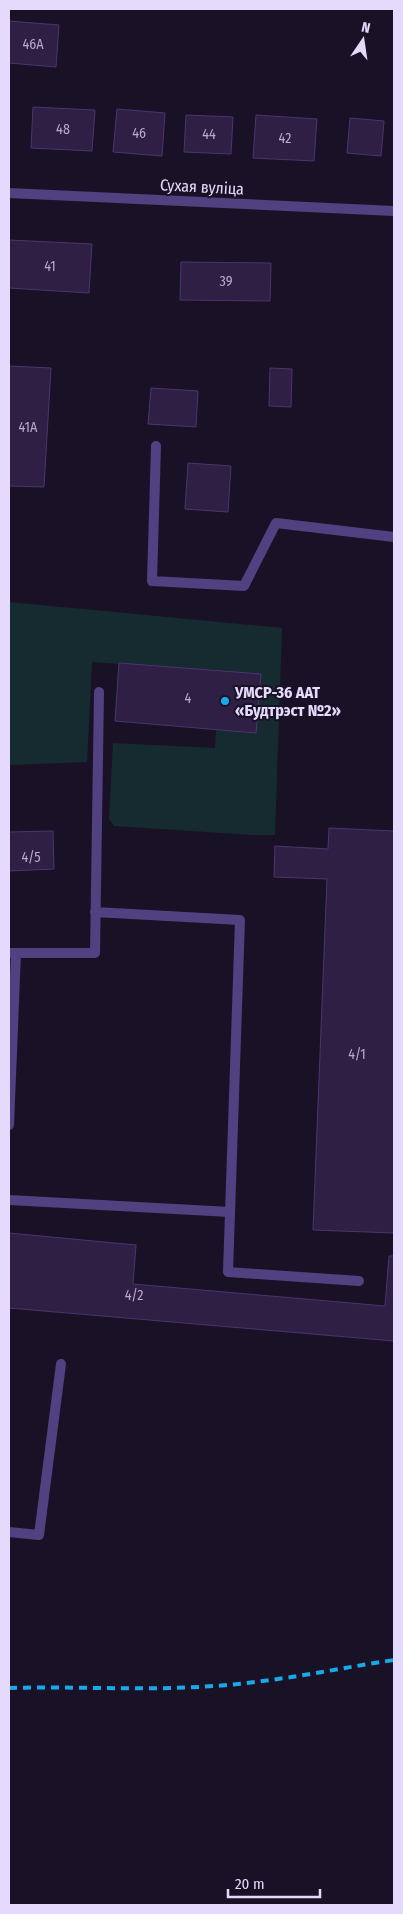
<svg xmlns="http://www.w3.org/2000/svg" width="403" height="1914" font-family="'Fira Sans Condensed',sans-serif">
  <rect width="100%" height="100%" fill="#191226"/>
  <path fill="#152b2f" d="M9,602L282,628L275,835H253L114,826L109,819L113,743L215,748L216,729L188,669L92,662L87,762L9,765Z"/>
  <path fill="#2f1f45" stroke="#4c346f" d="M9,21L59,25L56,67L9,63Z
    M33,107L95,110L92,151L31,148Z
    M117,109L165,113L162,156L113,152Z
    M186,115L233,117L231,154L184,152Z
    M256,115L317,119L314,161L253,158Z
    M350,118L384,121L381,156L347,153Z
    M9,240L92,244L89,293L9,288Z
    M181,262L271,263L270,301L180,300Z
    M9,366L51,368L44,487L9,486Z
    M270,368L292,369L291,407L269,406Z
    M151,388L198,391L196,427L148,424Z
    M188,463L231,466L228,512L185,509Z
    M119,663L261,674L256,733L115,721Z
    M329,828L394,831V1233L313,1230L327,879L274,877L275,846L328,849Z
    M53,831L54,869L9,871V832Z
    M9,1233L136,1245L133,1284L385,1306L389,1256H394V1341L9,1308Z"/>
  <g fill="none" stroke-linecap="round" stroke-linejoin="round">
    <path stroke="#514180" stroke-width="10" d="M156,446L152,581L244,586L276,523L394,537
      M95,912L240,920L228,1272L359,1281
      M9,953H95L99,692
      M9,1125L16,953
      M9,1200L230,1212
      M9,1532L39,1535L61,1364"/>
    <path stroke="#514180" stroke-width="10" d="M9,193L394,211"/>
    <path stroke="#17a9ea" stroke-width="4" stroke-dasharray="8 6" stroke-linecap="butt" d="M9,1688C77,1686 145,1691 214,1686C275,1682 334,1669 394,1660"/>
  </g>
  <circle fill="#17a9ea" stroke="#191226" stroke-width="2" cx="225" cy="701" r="5"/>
  <g text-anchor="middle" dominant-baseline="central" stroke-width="4" stroke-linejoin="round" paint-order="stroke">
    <g font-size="14" fill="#b8abce">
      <text x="33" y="44">46А</text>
      <text x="63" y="129">48</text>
      <text x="139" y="133">46</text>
      <text x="209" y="134">44</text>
      <text x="285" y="138">42</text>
      <text x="50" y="266">41</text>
      <text x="226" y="281">39</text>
      <text x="28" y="427">41А</text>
      <text x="188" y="698">4</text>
      <text x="31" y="857">4/5</text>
      <text x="357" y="1054">4/1</text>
      <text x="134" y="1295">4/2</text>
    </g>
    <g font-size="16" fill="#e5dafc" stroke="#191226">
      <text transform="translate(202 187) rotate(3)">Сухая вуліца</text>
    </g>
    <g font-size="16" font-weight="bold" fill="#e5dafc" stroke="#191226" text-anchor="start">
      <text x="235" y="692">УМСР-36 ААТ<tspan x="235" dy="18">«Будтрэст №2»</tspan></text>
    </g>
  </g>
  <rect width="403" height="1914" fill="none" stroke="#e5dafc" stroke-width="20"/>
  <g transform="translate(363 40) rotate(13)" stroke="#191226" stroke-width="4" paint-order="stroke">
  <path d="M0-4L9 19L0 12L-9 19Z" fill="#e5dafc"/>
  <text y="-8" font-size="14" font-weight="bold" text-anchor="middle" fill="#e5dafc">N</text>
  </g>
  <path d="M228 1889v8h92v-8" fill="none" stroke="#e5dafc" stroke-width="2.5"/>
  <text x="235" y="1889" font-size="15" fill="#e5dafc" stroke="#191226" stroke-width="4" paint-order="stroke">20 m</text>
</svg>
